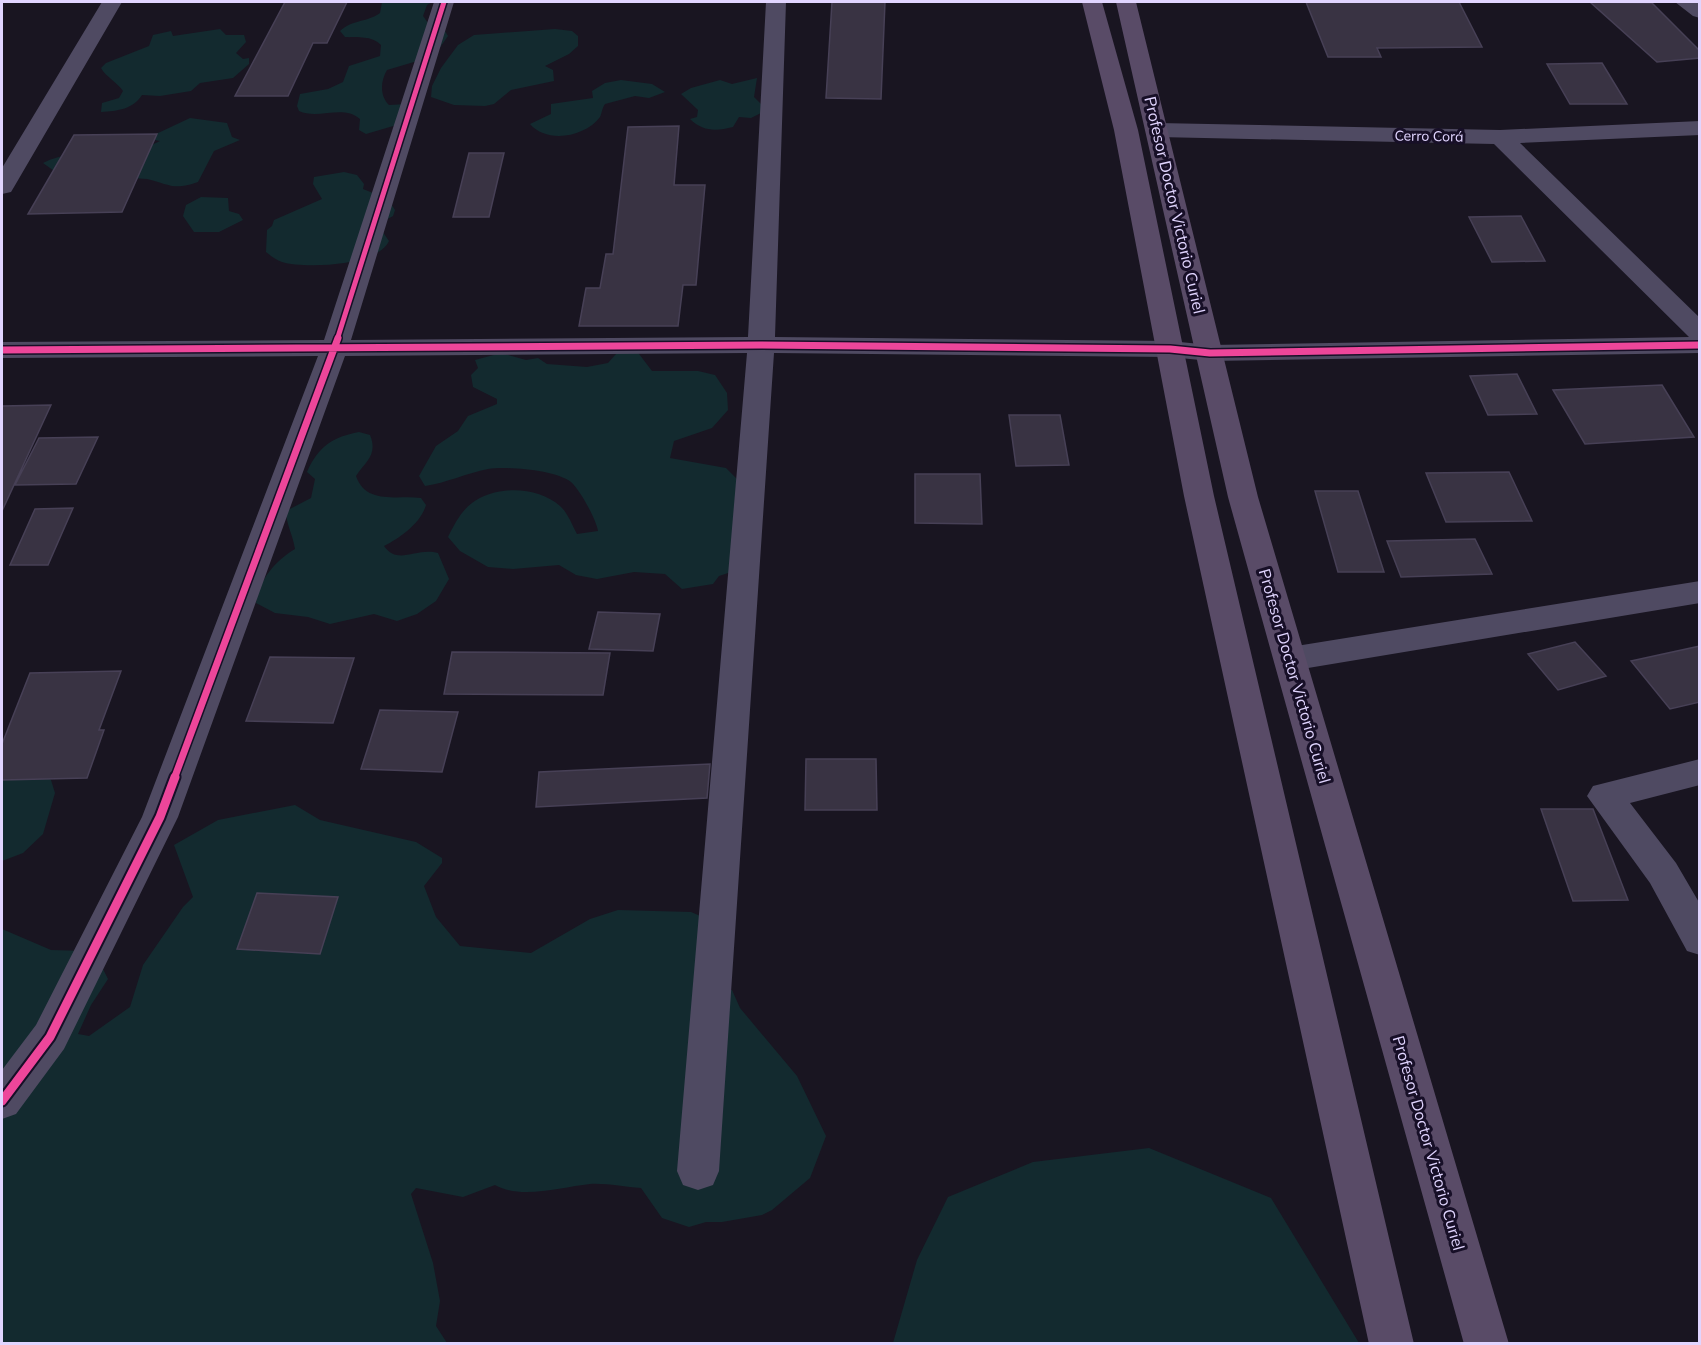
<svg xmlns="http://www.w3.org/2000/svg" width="1701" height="1345" font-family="Mulish,sans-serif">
  <rect width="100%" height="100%" fill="#191521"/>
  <path fill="#132a2f" d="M382,2H432L427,5L423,16C432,28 428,28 445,31L448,36L434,56L387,70C380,82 380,96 389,105L408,104L400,124L366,134L359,130L360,119C343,104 319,120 299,111L297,106L300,94L328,89L343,82L349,66L380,56L381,45C371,35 359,38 345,37L340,31C353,19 366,23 380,13Z
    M220,29L226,35H244L246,42L236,53L243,59L249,58V64L233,78L200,83L191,91L160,96L142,95C133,109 118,111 101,112L102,103L119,98L123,91C117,82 106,77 101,68L106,63L149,46L153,35L171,31L173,36Z
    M555,29L572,31L578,36V46L569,54L545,66L553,70L554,81L511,90L494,104L485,106L454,105L431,97L432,86L441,68L458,45L474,35Z
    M757,78L754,97L762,105L763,112L751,118L739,117L733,127C717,131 703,132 690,119L697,117L698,110L681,94L691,88L720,80L732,84Z
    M621,80L652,84L665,92L649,98L635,96L605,104C602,108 602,113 600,117C585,137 547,144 530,124L551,114V104L593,98L592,91L605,83Z
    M190,118L227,123L232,137L240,140L214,151L198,182C173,191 169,184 147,179L57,173L43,163C80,144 125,160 160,141L155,140L156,134Z
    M344,172L357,175L364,184L363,189L388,199L395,210L393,216L384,221L380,228L389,241C378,266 305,269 282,262C276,260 271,256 266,252L267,230L272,226L274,220L322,199L313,184L314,177Z
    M201,197L228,198L229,211L239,214L243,220L219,232H194L183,216L186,205Z
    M633,346L652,371H698L715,375L727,393L728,410L712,428L674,441L670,458L726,468L738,480L737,570L719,576L713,584L682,589L665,574L634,572L597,579L576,575L559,565L513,569L488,567L460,551L448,537C454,525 461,511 472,503C496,485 538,486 560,506C568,513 572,525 577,534L598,531C596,519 580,490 571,482C555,470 507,466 488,469C467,473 446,483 425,486L419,476L436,446L458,431L468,416L497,404V399L473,387L471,375L478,368L475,360L501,353L526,360L538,358L547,364L587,367L608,363L616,354L615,349Z
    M359,432L370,435C378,455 366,461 356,476C366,505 397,495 421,498L426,505C421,523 400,538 384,546C398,566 416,547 438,553L449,579L436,601L417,614L397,621L374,614L330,624L308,617L275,613L256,603C259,580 275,561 295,549C293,535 286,524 286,511L311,498L315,479L307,472C318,447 332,437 359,432Z
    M2,769L39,771L51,780L55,793L43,834L23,853L2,861Z
    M295,805L320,820L416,842L442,858V863L424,886L436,917L460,946L531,953L590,919L618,910L691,912L712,921L720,990H732L740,1008L797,1076L826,1136L810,1178L772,1210L762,1215L722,1222H706L689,1227L662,1218L641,1188C625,1187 606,1183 590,1184C561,1187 521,1200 495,1185L463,1197L416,1188L411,1194L433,1263L440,1301L436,1326L447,1343H2V929L51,950L85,951L96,955L108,979L91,1005L78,1034L89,1036L130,1007L143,965L183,907L193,897L174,845L218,820Z
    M1149,1148L1271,1198L1359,1343H893L917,1260L948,1197L1033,1162Z"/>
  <path fill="#393343" stroke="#474056" stroke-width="1.5" d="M285,2H347L327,43H313L288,96H235Z
    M832,2H885L881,99L826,98Z
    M1306,2H1459L1482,47L1377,48L1381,57H1328Z
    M1590,2L1652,3L1700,51V58L1657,62Z
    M1602,63L1627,104H1570L1547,64Z
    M679,126L674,185H705L696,285H683L678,326H579L586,288H600L606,254H613L628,127Z
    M157,134L122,212L28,214L74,135Z
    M469,153H504L489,217H453Z
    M1521,216L1545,261L1492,262L1469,217Z
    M1517,374L1537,414L1488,415L1470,376Z
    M1662,385L1694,437L1585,444L1553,390Z
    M51,405L2,511V406Z
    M1009,415H1060L1069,465L1016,466Z
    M98,437L76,484L15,485L39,438Z
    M1509,472L1532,521L1446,522L1426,473Z
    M915,474H980L982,524L915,523Z
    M1315,491H1358L1384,572H1338Z
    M73,508L48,565H10L35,509Z
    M1475,539L1492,574L1401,577L1387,541Z
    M598,612L660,614L653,651L589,649Z
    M1575,642L1606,676L1558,690L1528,654Z
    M1700,646V702L1670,709L1631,661Z
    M452,652L610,653L603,695L444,694Z
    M270,657L354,658L333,723L246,721Z
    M121,671L99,730H104L87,778L2,780V744L30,673Z
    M380,710L458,712L442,772L361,769Z
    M806,759H876L877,810H805Z
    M710,764L707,798L536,807L539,772Z
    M1541,809H1593L1628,900L1573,901Z
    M257,893L338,897L320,954L237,949Z"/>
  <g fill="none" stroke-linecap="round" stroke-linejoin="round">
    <path fill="#4f4a62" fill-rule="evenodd" d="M102,2H122L14,187L11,192L2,194V168Z
      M434,2H454L351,340L748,337L766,2H786L775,337L1170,341L1210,345L1689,337L1494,144L1158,137L1150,135L1146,130L1150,125L1158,123L1500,130L1700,121V135L1520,143L1700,318V353L1210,361L1170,357L774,353L719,1171L713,1185L698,1190L683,1185L677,1171L747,353L345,356L178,817L64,1049L16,1114L2,1119V1070L36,1025L142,817L318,356L2,358V342L324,340Z
      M1675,2H1698L1700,18L1693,16Z
      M1700,581V603L1290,671L1278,667L1274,659L1278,651L1290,647Z
      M1700,759V785L1630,803L1676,863L1700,904V955L1687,951L1650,883L1587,796L1593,786Z"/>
    <path fill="#594b67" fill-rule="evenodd" d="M1082,2H1102L1138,130L1214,496L1414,1344H1369L1184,496L1114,130Z
      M1116,2H1136L1258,497L1509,1344H1464L1228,497Z"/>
    <g stroke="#170f27" stroke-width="8">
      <path id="cycleway-far2" d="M337,340L444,2"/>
    </g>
    <g stroke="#170f27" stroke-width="10">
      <path id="cycleway-far1" d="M2,350L761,345L1170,349L1210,353L1700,345
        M174,779L338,338"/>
    </g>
    <g stroke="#170f27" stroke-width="13">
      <path id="cycleway" d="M2,1101L50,1037L160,817L175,777"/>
    </g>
    <use href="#cycleway-far2" stroke="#ed469a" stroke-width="5"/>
    <use href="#cycleway-far1" stroke="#ed469a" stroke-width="7"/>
    <use href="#cycleway" stroke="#ed469a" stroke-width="9"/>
  </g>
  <g text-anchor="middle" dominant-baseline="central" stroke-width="6" stroke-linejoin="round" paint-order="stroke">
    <g font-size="14" fill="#e1d5ff" stroke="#170f27">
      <text transform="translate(1429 136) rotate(1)">Cerro Corá</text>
    </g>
    <g font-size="16" fill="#e1d5ff" stroke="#170f27">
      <text transform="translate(1175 205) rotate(77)">Profesor Doctor Victorio Curiel</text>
      <text transform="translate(1295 676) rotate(74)">Profesor Doctor Victorio Curiel</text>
      <text transform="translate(1429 1143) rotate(74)">Profesor Doctor Victorio Curiel</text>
    </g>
  </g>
  <rect width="1701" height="1345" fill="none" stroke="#e1d5ff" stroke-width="6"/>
</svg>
